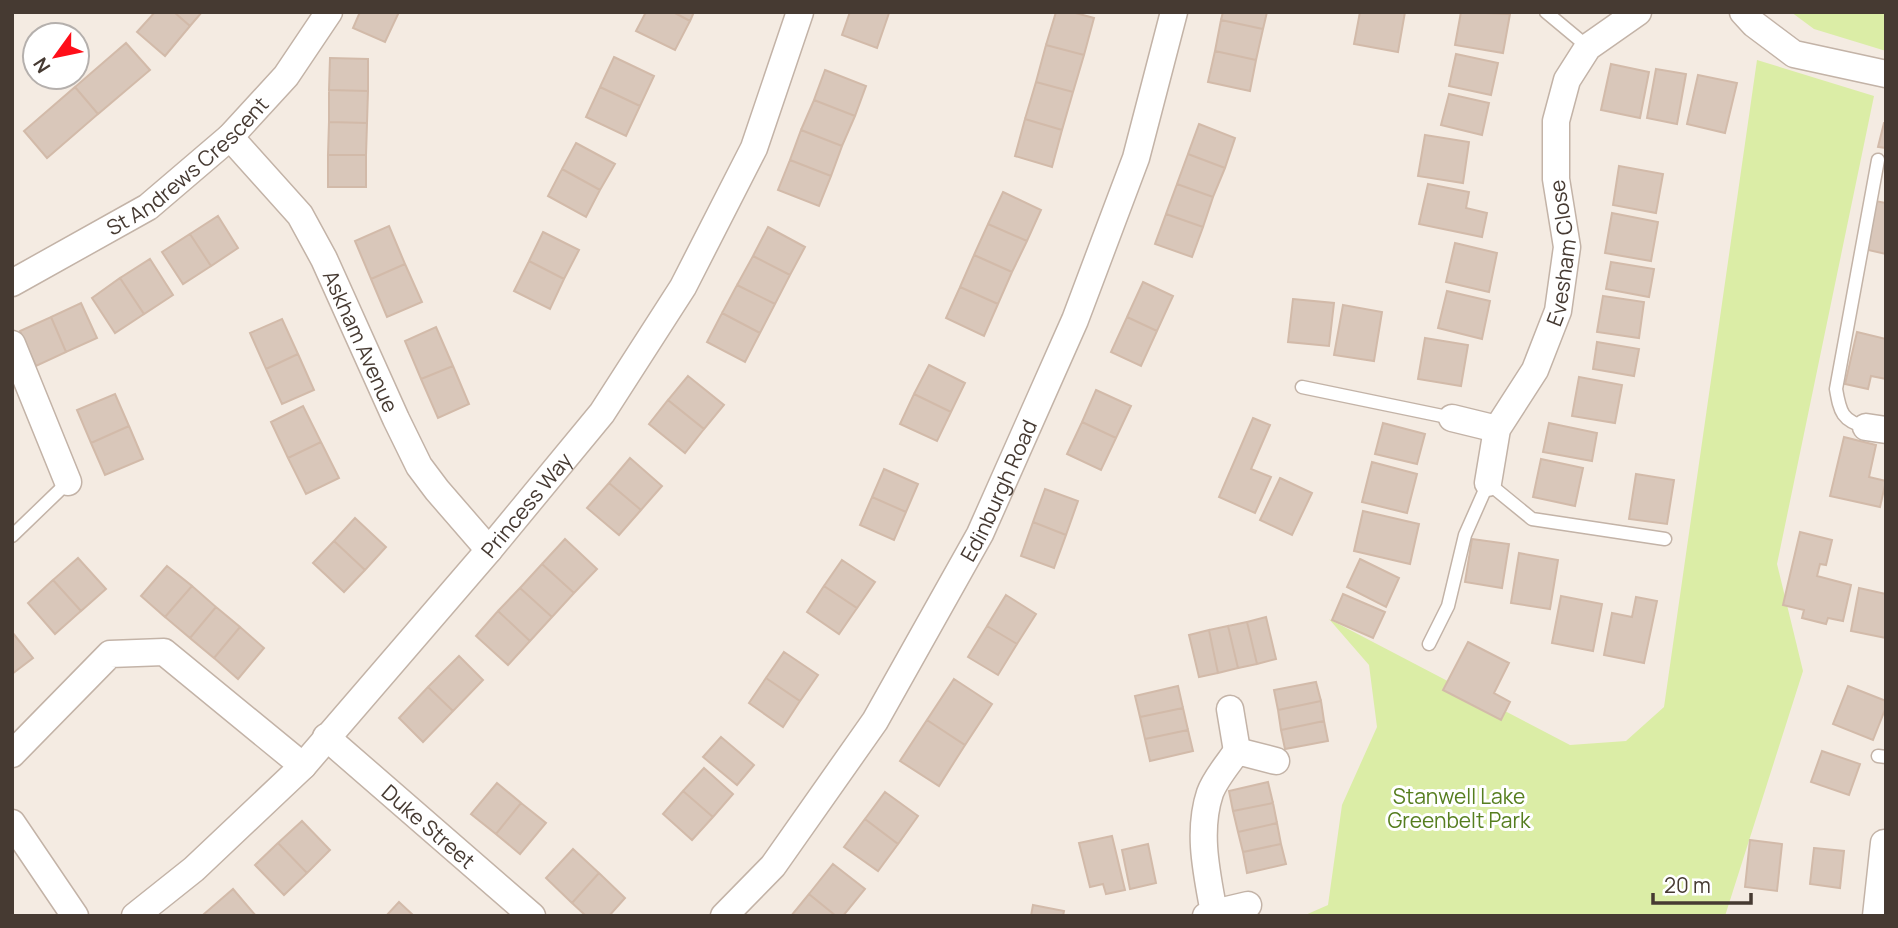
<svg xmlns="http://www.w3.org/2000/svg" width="1898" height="928" font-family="Manrope,sans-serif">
  <rect width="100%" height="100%" fill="#f4ebe2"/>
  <path fill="#dbeda6" d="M1791,12H1886V51L1814,29Z
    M1757,60L1874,96L1777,564L1803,671L1725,916H1303L1328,905L1342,805L1377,727L1369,665L1329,619L1570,745L1626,741L1664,707Z"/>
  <path fill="#d9c7ba" stroke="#d2baa9" stroke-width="2" d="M155,12H174L190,26L165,56L137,32Z
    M174,12H202L190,26Z
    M360,12H399L385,42L353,28Z
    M646,12H673L690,21L675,50L636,31Z
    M673,12H694L690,21Z
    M850,12L889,13L877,48L842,35Z
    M1056,12H1072L1094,18L1084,55L1046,45Z
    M1223,12H1267L1263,29L1221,20Z
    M1360,12H1405L1398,52L1354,44Z
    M1461,12L1510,14L1503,53L1455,45Z
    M1221,20L1263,29L1256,60L1215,51Z
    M126,43L150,70L98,114L75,87Z
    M1046,45L1084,55L1073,92L1036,82Z
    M1215,51L1256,60L1250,91L1208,82Z
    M1456,54L1498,63L1491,95L1449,86Z
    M614,57L654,76L640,106L600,87Z
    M330,58L368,59V91L329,90Z
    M1611,64L1649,72L1640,118L1601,110Z
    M1656,69L1686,74L1677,124L1647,118Z
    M825,70L866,86L855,116L814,100Z
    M1698,75L1737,83L1725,133L1687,124Z
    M1036,82L1073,92L1062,130L1025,119Z
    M75,87L98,114L47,158L24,131Z
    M600,87L640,106L626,136L586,117Z
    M329,90L368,91L367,123L329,122Z
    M1449,94L1489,103L1482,135L1441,125Z
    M814,100L855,116L842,146L801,130Z
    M1025,119L1062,130L1052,167L1015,156Z
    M329,122L367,123L366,155H328Z
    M1884,123H1886V148L1878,147Z
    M1199,124L1235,138L1225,168L1188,154Z
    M801,130L842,146L831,176L790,160Z
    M1425,135L1469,142L1463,183L1418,176Z
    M576,143L615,164L600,190L562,169Z
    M1188,154L1225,168L1213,197L1177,184Z
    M328,155H366V187H328Z
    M790,160L831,176L819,206L778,190Z
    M1619,166L1663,174L1656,213L1613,205Z
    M562,169L600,190L586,217L548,196Z
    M1177,184L1213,197L1203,227L1166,214Z
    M1428,184L1469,192L1466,208L1487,213L1482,237L1419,224Z
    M1003,192L1041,210L1027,241L988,224Z
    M1875,201L1886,203V254L1864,249Z
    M1612,213L1658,222L1651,261L1605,253Z
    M1166,214L1203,227L1192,257L1155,244Z
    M218,216L238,248L211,266L190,234Z
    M988,224L1027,241L1012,272L974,255Z
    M389,226L405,264L371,279L355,241Z
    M768,227L805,247L790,275L753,256Z
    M543,232L579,250L564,279L529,261Z
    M190,234L211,266L183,284L162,252Z
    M1455,243L1497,253L1489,292L1446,282Z
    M974,255L1012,272L998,304L960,287Z
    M753,256L790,275L775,304L737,285Z
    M150,259L173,295L144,314L120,278Z
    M529,261L564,279L550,309L514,291Z
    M1611,262L1654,269L1649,297L1606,289Z
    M405,264L422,302L387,317L371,279Z
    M120,278L144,314L115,333L92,298Z
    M1143,282L1173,296L1157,331L1127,317Z
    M737,285L775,304L760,333L722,313Z
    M960,287L998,304L984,336L946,318Z
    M1447,291L1490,301L1482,339L1438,328Z
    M1603,296L1644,302L1639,338L1597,332Z
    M1293,299L1334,303L1329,346L1288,342Z
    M81,303L97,338L66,352L51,317Z
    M1343,305L1382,312L1374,361L1334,355Z
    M722,313L760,333L745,362L707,342Z
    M51,317L66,352L36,366L20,331Z
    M1127,317L1157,331L1141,366L1111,352Z
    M282,319L298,354L266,369L250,333Z
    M436,327L453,366L421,379L405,341Z
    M1857,332L1886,339V379L1871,376L1868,389L1845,384Z
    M1425,338L1468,345L1461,386L1418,379Z
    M1597,342L1639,349L1634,376L1593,369Z
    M298,354L314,390L282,404L266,369Z
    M929,365L965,383L951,412L914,394Z
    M453,366L469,404L438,418L421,379Z
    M688,376L724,405L704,429L668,400Z
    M1579,377L1622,385L1615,423L1572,416Z
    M1096,390L1131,406L1116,438L1082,422Z
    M115,394L129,426L91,443L77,410Z
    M914,394L951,412L937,441L900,424Z
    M668,400L704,429L685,453L649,424Z
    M303,406L321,442L288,458L271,422Z
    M1253,418L1270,425L1251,469L1271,477L1255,513L1219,497Z
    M1082,422L1116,438L1101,470L1067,454Z
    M1383,423L1425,434L1417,464L1375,454Z
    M1549,423L1597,433L1592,461L1543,452Z
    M129,426L143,459L105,475L91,443Z
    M1844,437L1876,445L1869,477L1886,481L1880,507L1830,496Z
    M321,442L339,478L306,494L288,458Z
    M630,458L662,486L641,510L609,483Z
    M1541,459L1583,468L1575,506L1533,497Z
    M1372,462L1417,474L1407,513L1362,502Z
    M884,469L918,484L906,512L872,497Z
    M1636,474L1674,480L1667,524L1629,519Z
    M1280,478L1312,493L1292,535L1260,520Z
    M609,483L641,510L619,535L587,508Z
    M1045,489L1078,501L1066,535L1033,522Z
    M872,497L906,512L894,540L860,525Z
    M1363,511L1419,524L1410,564L1354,551Z
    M355,518L386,547L365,570L334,541Z
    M1033,522L1066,535L1054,568L1021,556Z
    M1800,532L1832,540L1826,565L1820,564L1817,576L1851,585L1843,621L1828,618L1826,624L1802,618L1804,610L1783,605Z
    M565,539L597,569L574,593L542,564Z
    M1472,539L1509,544L1502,588L1465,582Z
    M334,541L365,570L344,592L313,563Z
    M1519,553L1558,560L1550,609L1511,603Z
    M78,558L106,589L81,611L53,580Z
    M1360,559L1399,578L1386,607L1347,587Z
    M842,560L875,582L857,608L824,586Z
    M542,564L574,593L552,617L520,588Z
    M167,566L192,586L165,617L141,596Z
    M53,580L81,611L55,634L28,603Z
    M192,586L216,607L190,638L165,617Z
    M824,586L857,608L839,634L807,612Z
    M520,588L552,617L530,641L498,611Z
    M1859,588L1886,594V638L1851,631Z
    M1343,594L1385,612L1373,638L1332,620Z
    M1006,595L1036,614L1017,644L987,626Z
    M1561,596L1602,604L1593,651L1552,643Z
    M1636,597L1657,601L1644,663L1604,655L1612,613L1632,617Z
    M216,607L240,627L214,658L190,638Z
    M498,611L530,641L508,665L476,636Z
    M1266,617L1276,659L1257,664L1247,622Z
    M1247,622L1257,664L1238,668L1228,626Z
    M987,626L1017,644L998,675L968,657Z
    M1228,626L1238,668L1218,673L1209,630Z
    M240,627L264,648L238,679L214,658Z
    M1209,630L1218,673L1199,677L1189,635Z
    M12,632L33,658L12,674Z
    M1468,642L1509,663L1494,693L1510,702L1501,720L1443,690Z
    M784,652L818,675L800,701L766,678Z
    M459,656L483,680L453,711L428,687Z
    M766,678L800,701L783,727L749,703Z
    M954,679L992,704L965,745L927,720Z
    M1316,682L1321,701L1278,710L1274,690Z
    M1178,686L1183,708L1140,717L1135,696Z
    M1848,686L1886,701V707L1873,740L1833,724Z
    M428,687L453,711L423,742L399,718Z
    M1321,701L1324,721L1281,730L1278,710Z
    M1183,708L1188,730L1145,739L1140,717Z
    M927,720L965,745L939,786L900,761Z
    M1324,721L1328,741L1285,749L1281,730Z
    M1188,730L1193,751L1150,761L1145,739Z
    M721,737L754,765L737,785L703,757Z
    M1822,751L1860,764L1849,795L1811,782Z
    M704,768L733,794L713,817L683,791Z
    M1268,782L1273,803L1233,811L1229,791Z
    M497,783L521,803L496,834L471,814Z
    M683,791L713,817L692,840L663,814Z
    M885,792L918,816L898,844L865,819Z
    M521,803L546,823L520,854L496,834Z
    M1273,803L1277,823L1238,832L1233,811Z
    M865,819L898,844L878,871L844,847Z
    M302,821L330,850L307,873L278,843Z
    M1277,823L1281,844L1243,852L1238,832Z
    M1112,836L1125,890L1106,894L1103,884L1090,887L1079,843Z
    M1750,840L1782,844L1777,891L1745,887Z
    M278,843L307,873L284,895L255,865Z
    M1148,844L1156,883L1130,889L1122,850Z
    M1281,844L1286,864L1247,873L1243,852Z
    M1814,848L1844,851L1840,888L1810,884Z
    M573,849L599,873L572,903L546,878Z
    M833,864L865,889L843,916H836L809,894Z
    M599,873L625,898L609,916H586L572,903Z
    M233,889L256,916H206L204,914Z
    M809,894L836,916H791Z
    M399,902L414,916H386Z
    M1033,905L1064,911L1063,916H1031Z"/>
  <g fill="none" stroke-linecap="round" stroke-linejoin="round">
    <g stroke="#c3b3a7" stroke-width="15">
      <path id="lane" d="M1546,12L1588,47
        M1302,387L1452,418
        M1866,427C1842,421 1840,412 1836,389L1878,160
        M12,536L68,482
        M1429,644L1448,606L1465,535L1488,483L1532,519L1665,539
        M1878,756L1886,757"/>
    </g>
    <g stroke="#c3b3a7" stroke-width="29">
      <g id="street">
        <path d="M1743,12L1754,24L1794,54L1886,74"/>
        <path id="s1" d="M230,137L300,215L324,259L396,419L419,466L437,490L489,550"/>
        <path id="s2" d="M12,283L148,207L230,137L286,76L329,12"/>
        <path d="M12,344L68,482"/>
        <path d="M1452,418L1497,429"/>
        <path d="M1866,427L1886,430"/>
        <path id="s3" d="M1488,483L1497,429L1535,370L1558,311L1567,247L1556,179V121L1567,80L1588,47L1638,12"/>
        <path d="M1230,709L1237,751"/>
        <path id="s4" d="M326,737L532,916"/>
        <path d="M12,754L110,654L164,652L303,766"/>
        <path d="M12,823L75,916"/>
        <path d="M1214,913L1248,905"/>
        <path id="s5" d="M135,916L194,869L303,766L489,550L602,413L683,287L754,148L800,12"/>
        <path id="s6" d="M724,916L773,866L875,721L980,534L1075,320L1136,158L1174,12"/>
        <path d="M1206,916L1214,913C1207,874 1197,832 1210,793C1215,779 1228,764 1237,751L1276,761"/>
        <path d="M1876,916L1884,843"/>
      </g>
    </g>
    <use href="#lane" stroke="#fff" stroke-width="12"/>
    <use href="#street" stroke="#fff" stroke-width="26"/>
  </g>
  <g text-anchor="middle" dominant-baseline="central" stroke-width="6" stroke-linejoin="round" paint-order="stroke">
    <g font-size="21" fill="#463a32" stroke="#fff">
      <text stroke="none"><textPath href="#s2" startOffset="212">St Andrews Crescent</textPath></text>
      <text stroke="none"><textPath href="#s3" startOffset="247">Evesham Close</textPath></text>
      <text stroke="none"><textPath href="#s1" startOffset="245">Askham Avenue</textPath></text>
      <text stroke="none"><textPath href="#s6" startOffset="509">Edinburgh Road</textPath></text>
      <text stroke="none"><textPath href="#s5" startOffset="569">Princess Way</textPath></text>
      <text stroke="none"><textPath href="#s4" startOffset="136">Duke Street</textPath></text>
    </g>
    <g font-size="21" fill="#567e1f" stroke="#fff">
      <text x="1459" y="796">Stanwell Lake<tspan x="1459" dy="24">Greenbelt Park</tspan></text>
    </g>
  </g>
  <rect width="1898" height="928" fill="none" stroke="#463a32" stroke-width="28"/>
  <g transform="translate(56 56) rotate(237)"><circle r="33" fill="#ffffff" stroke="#b5b0ad" stroke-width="2"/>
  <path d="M0-5L12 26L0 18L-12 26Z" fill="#ff0e19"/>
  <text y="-10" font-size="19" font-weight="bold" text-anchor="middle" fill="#463a32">N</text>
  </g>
  <path d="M1653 893v10h98v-10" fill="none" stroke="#463a32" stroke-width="3.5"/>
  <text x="1664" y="893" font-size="21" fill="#463a32" stroke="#ffffff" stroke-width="5" paint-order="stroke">20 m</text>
</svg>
